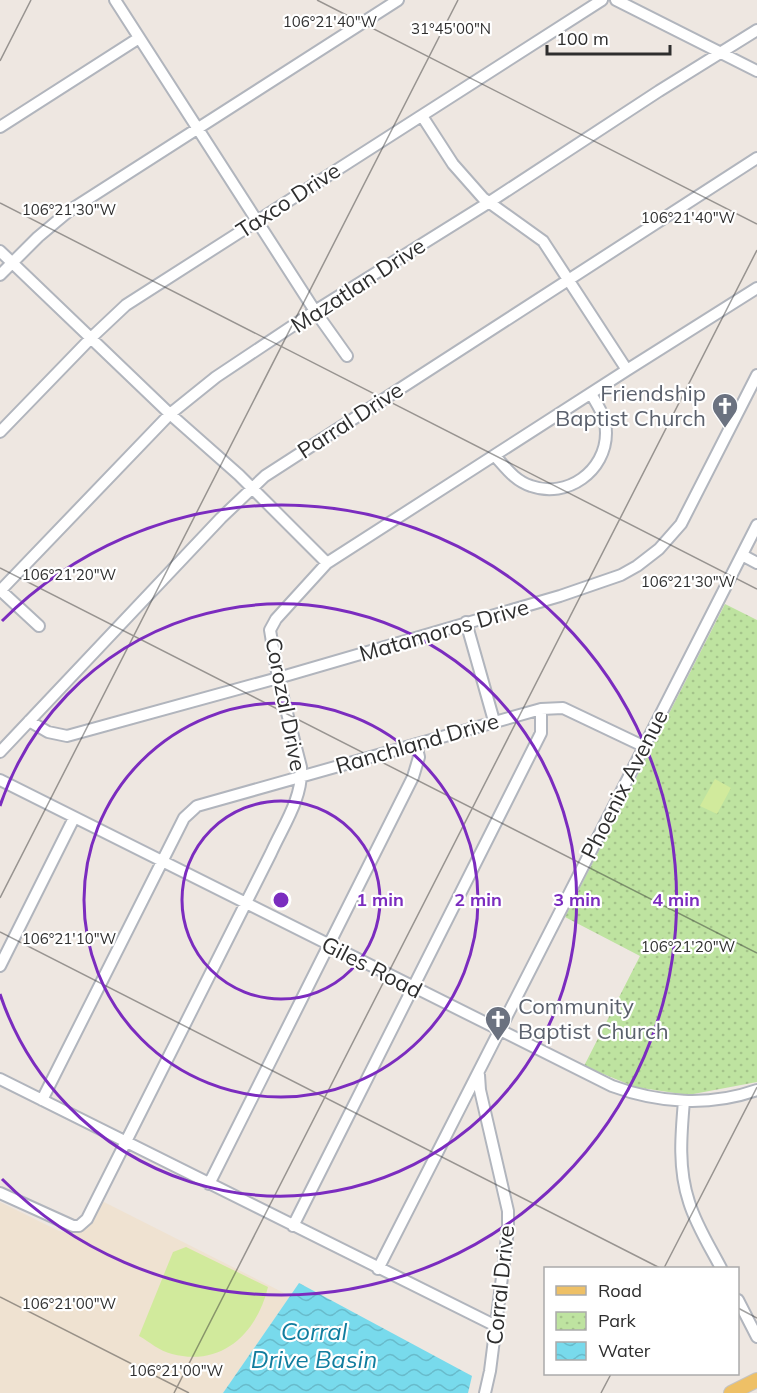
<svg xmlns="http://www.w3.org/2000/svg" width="757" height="1393" font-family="Mulish,sans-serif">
  <defs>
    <pattern id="park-dots" width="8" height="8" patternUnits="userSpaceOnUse" patternTransform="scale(1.5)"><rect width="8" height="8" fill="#bee3a0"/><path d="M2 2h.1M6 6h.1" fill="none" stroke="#a4c38a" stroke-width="1.8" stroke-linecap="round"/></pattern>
    <pattern id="water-waves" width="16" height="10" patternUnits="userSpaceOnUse" patternTransform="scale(1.5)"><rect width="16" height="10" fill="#78daec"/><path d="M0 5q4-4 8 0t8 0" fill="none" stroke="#68bbcb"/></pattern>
  </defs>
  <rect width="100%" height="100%" fill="#eee7e1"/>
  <path fill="#efe2d1" d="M102,1201L290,1296L223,1393H0V1202L59,1231L71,1234L80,1233L91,1224Z"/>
  <path fill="url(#park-dots)" d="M725,604L757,620V1082L688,1095L635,1087L584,1066L640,956L565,917Z"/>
  <path fill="#d1ea9c" d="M715,779L731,788L717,814L700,806Z
    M186,1247L268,1287C257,1333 222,1367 172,1354C159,1351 150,1342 139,1336L173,1252Z"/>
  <path fill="url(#water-waves)" d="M299,1283L472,1376L468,1393H223Z"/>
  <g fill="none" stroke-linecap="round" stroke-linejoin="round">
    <g stroke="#b1b5bd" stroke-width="14">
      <path id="minor" d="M115,0L315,311L347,356
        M616,0L757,71
        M422,116L453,164L483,198L543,241L627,370
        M0,127L139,38
        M0,251L170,414L239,475L327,563
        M0,275L38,237L69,211L398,0
        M0,432L92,337L126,305L602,0
        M495,456C506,468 515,481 531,486C567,499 606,471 606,433C606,418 599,407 591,394
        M742,555L757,563
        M0,590L39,626
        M0,591L170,414L216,377L315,311L488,203L659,91L757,30
        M466,622L494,721
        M29,721L48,732L67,736L278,678L560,596L621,575L637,566L659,549L681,524L757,375
        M0,752L221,518L265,476L757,158
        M0,780L612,1086C658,1103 709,1107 757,1090
        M0,966L74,818
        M479,1075L480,1090L508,1211V1230L490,1371L485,1393
        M0,1079L496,1326
        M42,1100L184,818L197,806L541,709L563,708L643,746
        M684,1101C681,1135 678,1169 689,1202C696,1225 710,1247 721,1268
        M209,1184L413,777L419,757L416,744
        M0,1193L73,1226H79L87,1219L271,853C283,826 303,798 301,767L278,678L270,630L276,619L327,563L627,370L757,288
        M293,1226L541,733V709
        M378,1269L757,525
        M738,1300L757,1337"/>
    </g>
    <g stroke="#c4c4c4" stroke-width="16">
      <path id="major" d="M731,1393L757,1380"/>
    </g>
    <use href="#minor" stroke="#fff" stroke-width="10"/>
    <use href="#major" stroke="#eec066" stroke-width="14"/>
  </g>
  <path fill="none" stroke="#2e2e2e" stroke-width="1.5" stroke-opacity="0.45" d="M317,0L757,224M0,61L31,0M0,203L757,589M0,568L757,953M0,898L458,0M0,932L660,1268M664,1268L757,1087M0,1297L189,1393M738,1308L757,1318M174,1393L757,250M601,1393L611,1374"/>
  <g fill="none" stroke="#7b2cbf" stroke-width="3">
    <circle cx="281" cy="900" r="99"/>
    <circle cx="281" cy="900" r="197"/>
    <path d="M0 806A296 296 0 1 1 0 994"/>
    <path d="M2 621A395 395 0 1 1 2 1179"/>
  </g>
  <defs>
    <g id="church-pin" transform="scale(1.35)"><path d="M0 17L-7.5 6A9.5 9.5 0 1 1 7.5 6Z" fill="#6b7280" stroke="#fff"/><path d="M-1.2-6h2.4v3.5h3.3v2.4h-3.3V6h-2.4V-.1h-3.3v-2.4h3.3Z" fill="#fff"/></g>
  </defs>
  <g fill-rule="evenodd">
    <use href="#church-pin" x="725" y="406"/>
    <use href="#church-pin" x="498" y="1019"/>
  </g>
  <g text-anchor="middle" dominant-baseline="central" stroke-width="4.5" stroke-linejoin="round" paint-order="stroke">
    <g font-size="22" fill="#2e2e2e" stroke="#fff">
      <text transform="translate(288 200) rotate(-33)">Taxco Drive</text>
      <text transform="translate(358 285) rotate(-33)">Mazatlan Drive</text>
      <text transform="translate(350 420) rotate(-33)">Parral Drive</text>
      <text transform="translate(444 630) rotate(-16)">Matamoros Drive</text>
      <text transform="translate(286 704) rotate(79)">Corozal Drive</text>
      <text transform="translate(417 743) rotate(-16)">Ranchland Drive</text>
      <text transform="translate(624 784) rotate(-63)">Phoenix Avenue</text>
      <text transform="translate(372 967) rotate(27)">Giles Road</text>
      <text transform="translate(500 1285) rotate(-84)">Corral Drive</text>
    </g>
    <g font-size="22" fill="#5b616d" stroke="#fff" text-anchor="end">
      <text x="706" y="393">Friendship<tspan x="706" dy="25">Baptist Church</tspan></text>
      <text x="518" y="1006" text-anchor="start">Community<tspan x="518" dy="25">Baptist Church</tspan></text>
    </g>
    <g font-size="24" font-style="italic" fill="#117d9e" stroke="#fff">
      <text x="314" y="1331">Corral<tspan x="314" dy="28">Drive Basin</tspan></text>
    </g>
  </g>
  <g font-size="15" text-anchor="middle" fill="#2e2e2e" stroke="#fff" stroke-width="4.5" stroke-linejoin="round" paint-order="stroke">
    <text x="330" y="27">106°21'40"W</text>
    <text x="451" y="34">31°45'00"N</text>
    <text x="69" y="215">106°21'30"W</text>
    <text x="688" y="223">106°21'40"W</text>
    <text x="69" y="580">106°21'20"W</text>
    <text x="688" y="587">106°21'30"W</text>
    <text x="69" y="944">106°21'10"W</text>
    <text x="688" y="952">106°21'20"W</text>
    <text x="69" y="1309">106°21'00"W</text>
    <text x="176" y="1376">106°21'00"W</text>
  </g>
  <circle cx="281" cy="900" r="9" fill="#7b2cbf" stroke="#fff" stroke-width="3"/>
  <g font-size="18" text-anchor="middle" font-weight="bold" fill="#7b2cbf" stroke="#fff" stroke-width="4.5" stroke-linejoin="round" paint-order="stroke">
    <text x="380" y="906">1 min</text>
    <text x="478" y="906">2 min</text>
    <text x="577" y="906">3 min</text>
    <text x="676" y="906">4 min</text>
  </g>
  <rect x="544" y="1267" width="195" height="108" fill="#ffffff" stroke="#ababab" stroke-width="1.5"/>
  <rect x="556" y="1286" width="30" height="9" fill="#eec066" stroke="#ababab" stroke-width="1.5"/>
  <text x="598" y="1297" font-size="18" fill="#2e2e2e">Road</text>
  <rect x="556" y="1312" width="30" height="18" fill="url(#park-dots)" stroke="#ababab" stroke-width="1.5"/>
  <text x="598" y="1327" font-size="18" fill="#2e2e2e">Park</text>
  <rect x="556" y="1342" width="30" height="18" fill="url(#water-waves)" stroke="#ababab" stroke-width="1.5"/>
  <text x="598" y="1357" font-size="18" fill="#2e2e2e">Water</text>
  <path d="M547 45v9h123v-9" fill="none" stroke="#2e2e2e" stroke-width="3"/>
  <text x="556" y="45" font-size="18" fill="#2e2e2e" stroke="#ffffff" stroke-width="4.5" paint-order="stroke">100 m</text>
</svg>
